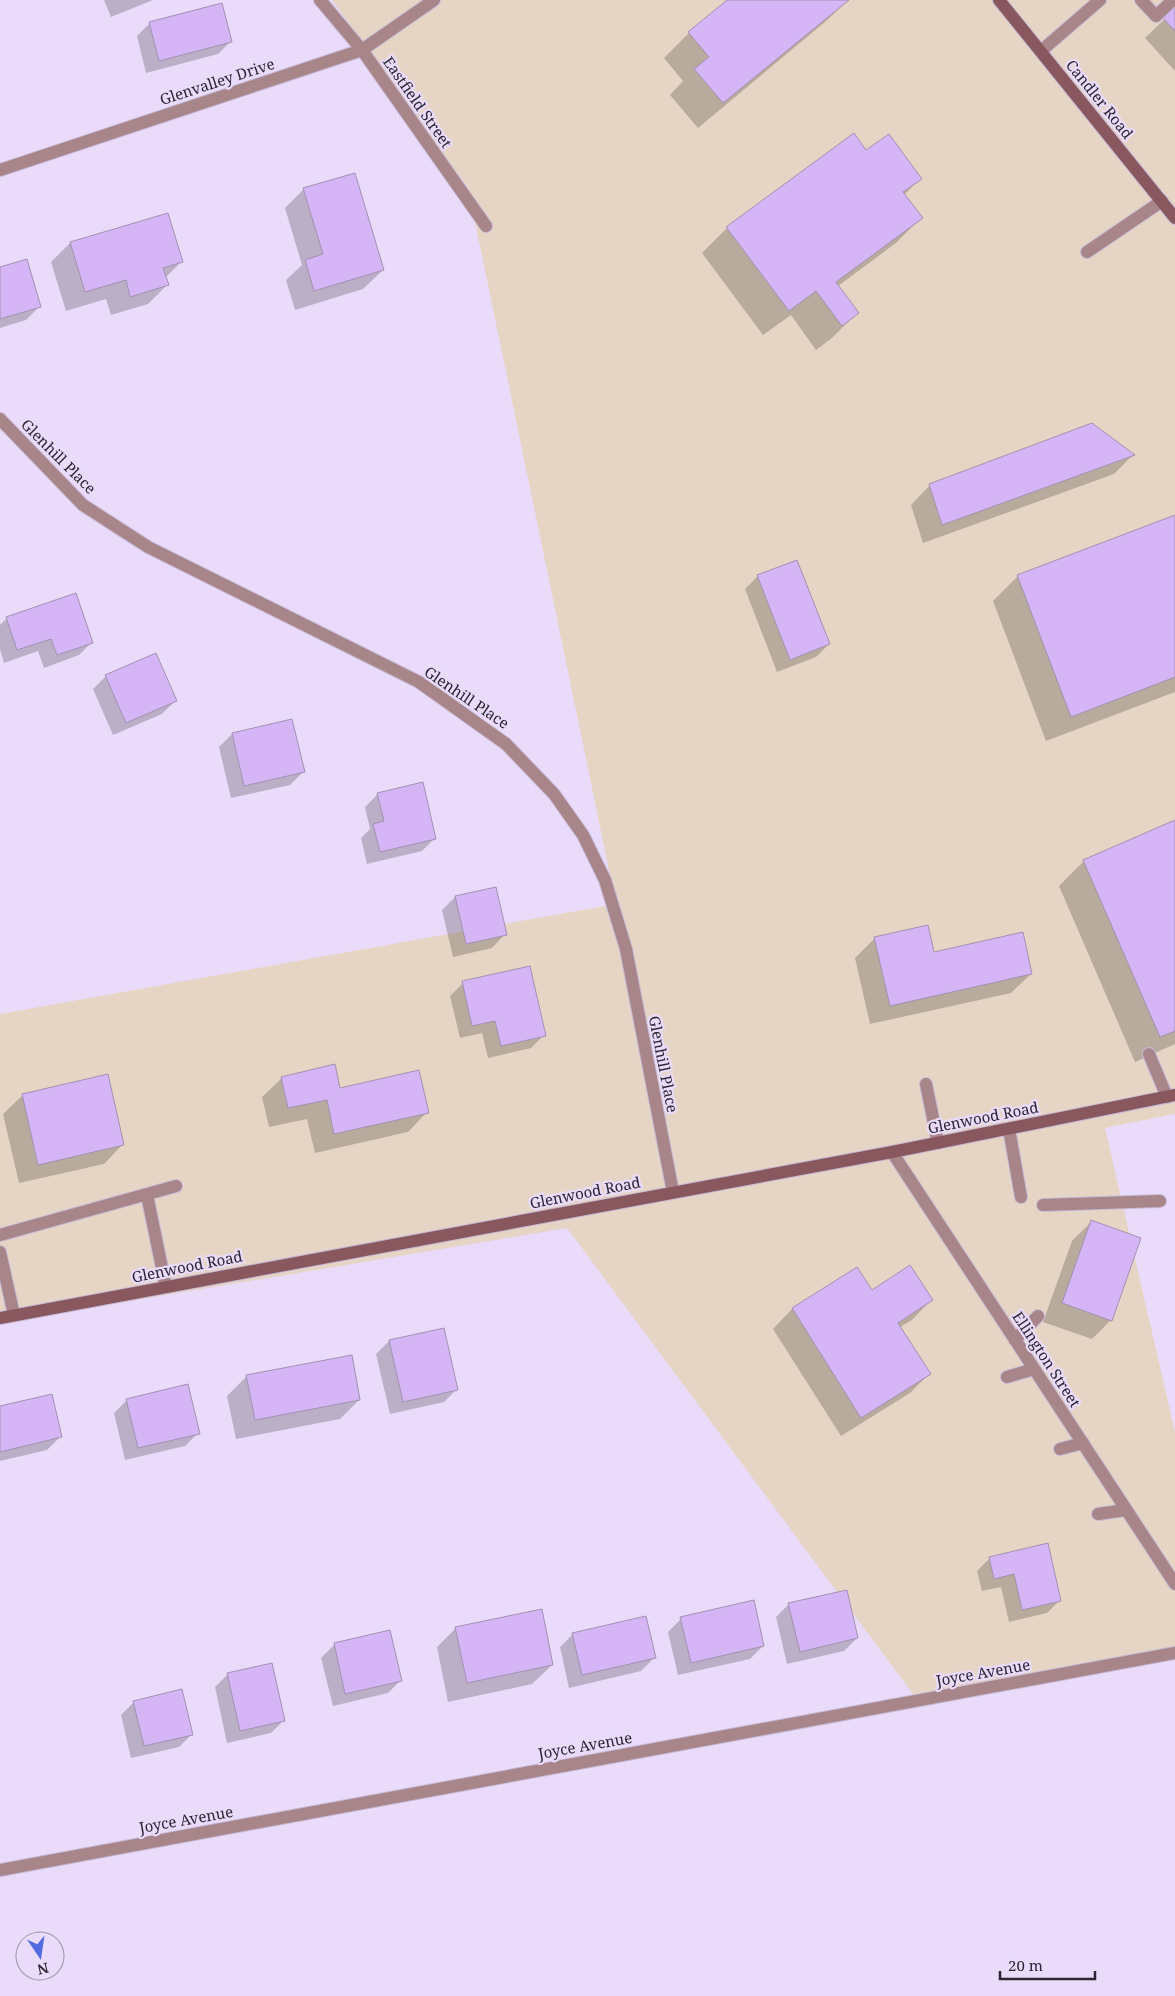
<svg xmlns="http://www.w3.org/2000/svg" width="1175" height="1996" font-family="'Noto Serif',serif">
  <rect width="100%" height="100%" fill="#eadbfb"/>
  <path fill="#e6d5c4" d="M332,0H1175V1114L1105,1128L1175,1432V1657L921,1705L567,1228L0,1323V1014L616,904L468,188Z"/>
  <path fill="#0003" d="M104,0H153L111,17Z
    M729,0H848L825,22L698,128L670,95L683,81L664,58L689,33Z
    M1175,9V71L1145,38Z
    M150,23L231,41L218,54L146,73L137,36Z
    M866,152L920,179L904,195L921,218L896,243L838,286L857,313L832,338L816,350L791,315L763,335L702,253L727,228Z
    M304,189L383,270L363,289L295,310L286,280L302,265L285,208Z
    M70,243L181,262L165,278L167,285L148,304L111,315L106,299L66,311L51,262Z
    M0,268L39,307L26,320L0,328Z
    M1133,455L1114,474L923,543L911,505L930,485Z
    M1175,516V692L1046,741L993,601L1018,576Z
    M758,576L829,644L816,657L777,672L745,589Z
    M7,618L92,642L79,655L44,668L38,651L4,663L0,649V625Z
    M106,676L175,701L162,714L113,735L93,689Z
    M291,721L303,772L290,785L231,798L219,747L232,734Z
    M378,794L435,838L422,851L367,864L361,838L370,829L365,807Z
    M1175,823V1044L1135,1062L1059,886L1084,861Z
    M495,888L505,934L492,948L453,957L442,910L455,897Z
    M875,938L933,953L1031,974L1011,993L870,1024L855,958Z
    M463,983L544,1035L531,1048L488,1058L482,1033L460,1038L450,996Z
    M282,1078L340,1089L427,1112L408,1132L315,1153L307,1119L269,1127L262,1097Z
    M23,1095L123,1144L104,1164L19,1183L3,1114Z
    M1091,1222L1111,1320L1092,1339L1043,1322L1072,1241Z
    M857,1268L871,1291L931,1300L912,1320L900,1327L929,1374L910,1393L841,1436L773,1329L792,1309Z
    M389,1341L457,1389L444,1402L390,1414L376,1354Z
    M247,1376L359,1400L340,1419L236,1439L227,1396Z
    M127,1400L198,1433L185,1446L125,1460L114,1413Z
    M0,1407L60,1437L47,1450L0,1461Z
    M990,1558L1060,1600L1047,1613L1009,1622L1001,1587L982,1591L977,1571Z
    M789,1604L857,1638L844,1651L787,1664L776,1617Z
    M681,1619L763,1646L750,1659L678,1675L668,1632Z
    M456,1628L552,1665L532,1684L448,1702L437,1647Z
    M573,1634L654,1658L641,1671L569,1688L560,1647Z
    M334,1645L401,1680L388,1693L333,1706L321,1658Z
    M228,1674L284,1720L271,1733L227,1743L215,1687Z
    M134,1702L192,1734L179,1747L131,1758L121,1715Z"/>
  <path fill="#d5b5f6" stroke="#a092b0" d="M727,0H849L723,103L694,69L709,57L688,32Z
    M222,3L232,42L159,61L149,22Z
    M1175,7V31L1163,18Z
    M854,133L866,150L889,134L922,179L903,192L923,218L836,282L859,313L842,326L816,291L789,311L726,227Z
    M355,173L384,270L314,291L305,260L323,254L303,188Z
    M168,213L183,262L163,268L169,285L130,297L126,280L85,292L70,242Z
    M27,259L41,307L0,319V267Z
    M1092,423L1135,455L942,525L929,484Z
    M1175,515V677L1071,717L1017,575Z
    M797,560L830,644L790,660L757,575Z
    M76,593L93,643L57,655L51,639L17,650L6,617Z
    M156,653L177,701L126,723L105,675Z
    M292,719L305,772L244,786L232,733Z
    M423,782L436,839L380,852L373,824L384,821L377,793Z
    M1175,820V1031L1160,1037L1083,860Z
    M496,887L507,935L466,944L455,896Z
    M928,925L934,952L1023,932L1032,974L890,1006L874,937Z
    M530,966L546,1036L501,1046L495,1021L472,1026L462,981Z
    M335,1064L340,1088L419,1070L429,1113L334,1134L327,1100L288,1108L281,1077Z
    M108,1074L124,1145L38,1165L22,1094Z
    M1091,1220L1141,1238L1112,1321L1062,1303Z
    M910,1265L933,1300L898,1323L931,1374L861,1418L792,1308L857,1267L872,1290Z
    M444,1328L458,1390L403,1402L389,1340Z
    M352,1355L360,1400L255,1420L246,1375Z
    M188,1384L200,1434L138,1448L126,1399Z
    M52,1394L62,1437L0,1452V1406Z
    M1048,1543L1061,1601L1022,1610L1014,1574L994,1579L989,1557Z
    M847,1590L858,1638L800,1652L788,1603Z
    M754,1600L764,1646L691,1663L680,1617Z
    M542,1609L553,1665L467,1683L455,1627Z
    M646,1616L656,1658L582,1675L572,1633Z
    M390,1630L402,1681L345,1694L334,1643Z
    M272,1663L285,1721L240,1731L227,1673Z
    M182,1689L193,1735L144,1746L133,1701Z"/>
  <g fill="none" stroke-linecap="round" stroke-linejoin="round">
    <g stroke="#c7bad7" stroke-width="14">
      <path id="lane" d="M1141,0L1156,16L1173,0
        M1087,252L1162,201
        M1149,1054L1167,1097
        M926,1084L938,1143
        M1009,1129L1021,1197
        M147,1195L166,1287
        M1043,1205L1160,1201
        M0,1235L176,1186
        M0,1252L14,1315
        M1015,1340L1038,1316
        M1007,1377L1034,1369
        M1060,1449L1083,1443
        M1098,1514L1126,1510"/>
    </g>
    <g stroke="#c7bad7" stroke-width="14">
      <path id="street" d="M320,0L362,50L486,226
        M1041,51L1100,0
        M0,170L362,50L434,0
        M0,419L83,505L148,547L419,682L506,744L554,794L583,835L605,880L626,949L673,1192
        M892,1152L1175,1584
        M0,1870L1175,1653"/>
    </g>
    <g stroke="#c7bad7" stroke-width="14">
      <path id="secondary" d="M999,0L1175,218
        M0,1318L892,1152L1175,1095"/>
    </g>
    <use href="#lane" stroke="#a88589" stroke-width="12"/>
    <use href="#street" stroke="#a88589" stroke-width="12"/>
    <use href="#secondary" stroke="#89585f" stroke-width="12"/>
  </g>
  <g text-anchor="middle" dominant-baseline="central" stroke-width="4.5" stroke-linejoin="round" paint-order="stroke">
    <g font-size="15" fill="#2a2531" stroke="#eadbfb">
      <text transform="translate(217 81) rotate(-18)">Glenvalley Drive</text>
      <text transform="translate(1100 99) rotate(51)">Candler Road</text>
      <text transform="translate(418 102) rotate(55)">Eastfield Street</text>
      <text transform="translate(59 456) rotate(45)">Glenhill Place</text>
      <text transform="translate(467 697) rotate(34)">Glenhill Place</text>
      <text transform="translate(664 1064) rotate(79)">Glenhill Place</text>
      <text transform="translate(983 1117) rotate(-11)">Glenwood Road</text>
      <text transform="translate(585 1192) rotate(-11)">Glenwood Road</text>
      <text transform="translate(187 1266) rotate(-11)">Glenwood Road</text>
      <text transform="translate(1047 1359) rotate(57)">Ellington Street</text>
      <text transform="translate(983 1672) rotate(-10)">Joyce Avenue</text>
      <text transform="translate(585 1745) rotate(-10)">Joyce Avenue</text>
      <text transform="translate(186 1819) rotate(-10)">Joyce Avenue</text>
    </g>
  </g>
  <g transform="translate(40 1956) rotate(167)"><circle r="24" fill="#eadbfb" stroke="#9d92aa"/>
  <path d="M0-4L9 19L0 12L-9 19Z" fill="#526be1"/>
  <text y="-8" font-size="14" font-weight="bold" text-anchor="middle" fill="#2a2531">N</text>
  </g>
  <path d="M1000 1971v8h95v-8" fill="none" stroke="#2a2531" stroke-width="2.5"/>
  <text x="1008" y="1971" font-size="15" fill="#2a2531" stroke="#eadbfb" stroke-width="4" paint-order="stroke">20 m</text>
</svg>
